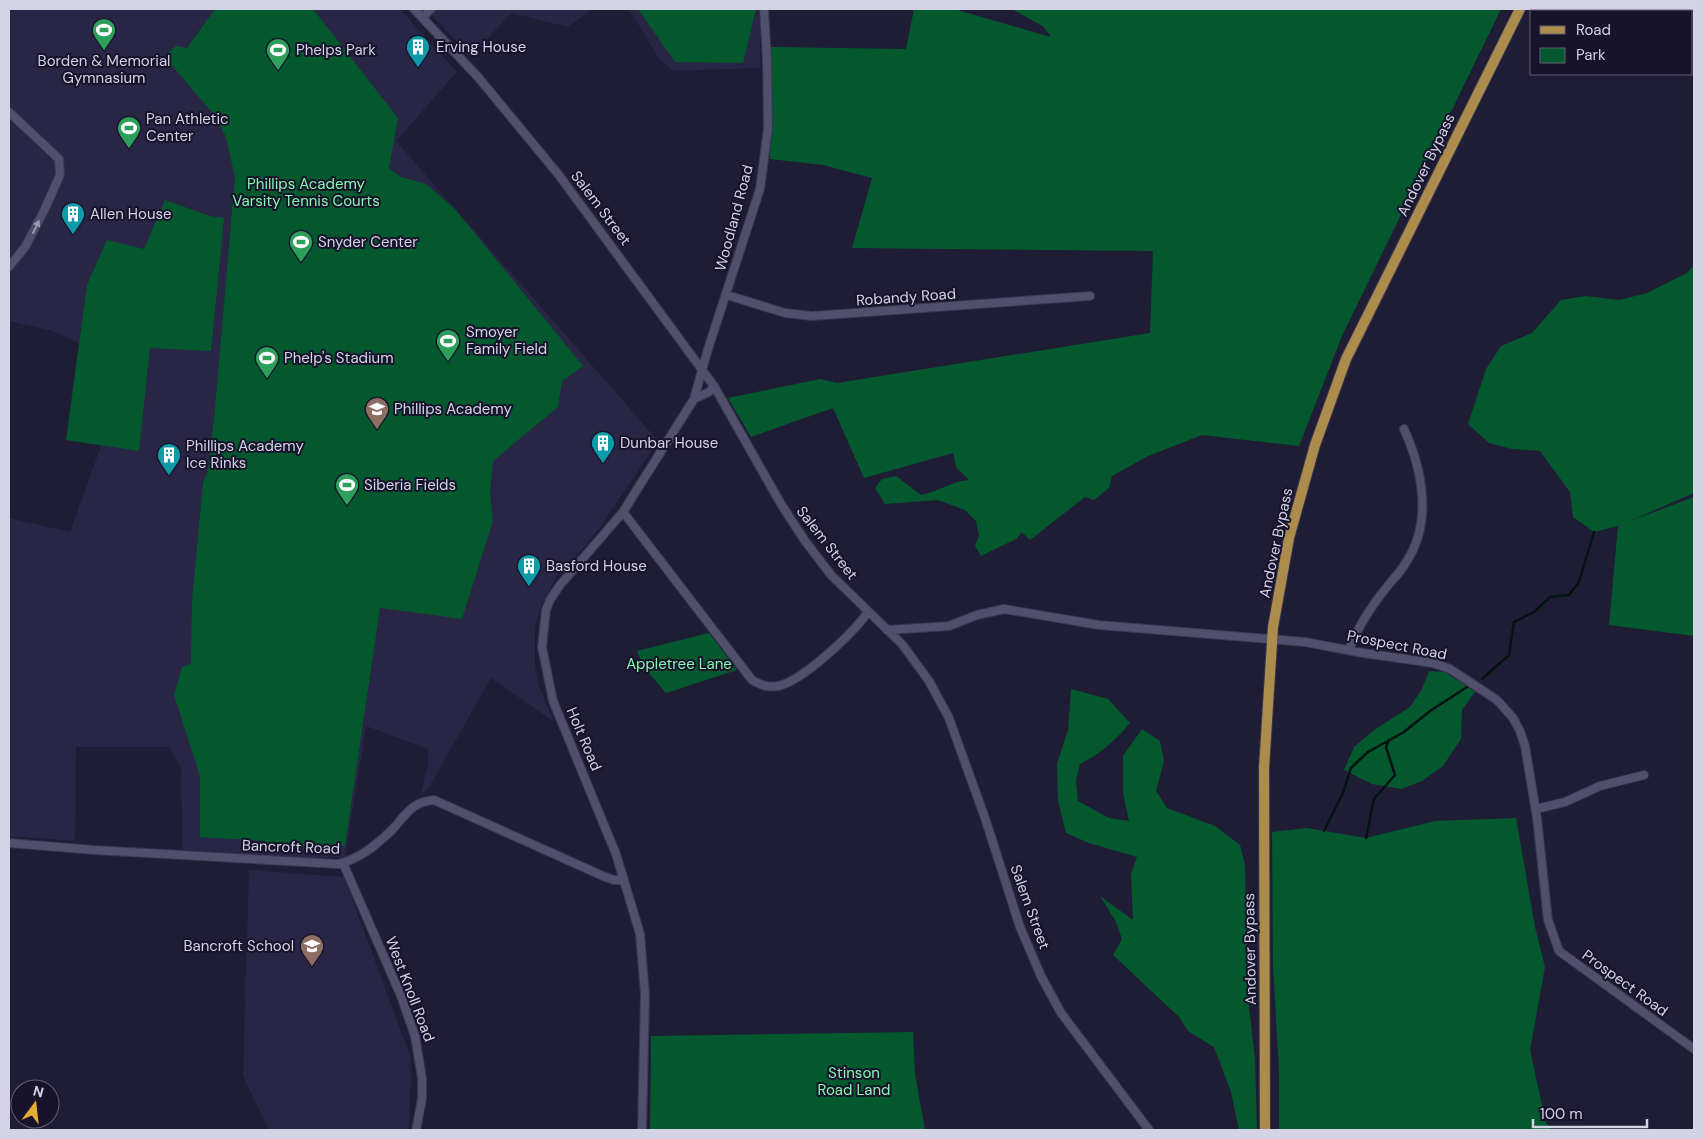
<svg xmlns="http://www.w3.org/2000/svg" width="1703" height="1139" font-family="'DM Sans',sans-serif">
  <rect width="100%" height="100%" fill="#1f1d36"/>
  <path fill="#282545" d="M9,9H400L457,72L396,141L658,441L600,527L578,555L558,574L540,608L535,628V666L539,686L554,722L491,678L428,789L420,796L428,765V749L366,726L345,857L301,859L183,850L181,768L169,747H76L75,841L9,836V518L70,532L111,418L123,364L53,331L9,321Z
    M426,9H591L568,27L511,13L471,57Z
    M629,9H757L760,21V68L674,71L660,60Z
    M249,870L344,877L411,1058L409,1130H269L243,1076Z"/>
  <path fill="#03582e" d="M215,9H313L398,118L389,168L401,177L426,184L455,209L583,366L562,381L558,407L493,461L490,492L493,521L462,619L380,608L345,846H334V849L265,843V841L200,837V776L174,695L182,667L191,664L192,601L203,483L208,471L215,408L235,177L225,135L215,116L169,62L166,55L176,46L187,48Z
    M638,9H756L743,63L675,62Z
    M914,9H954L1051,37L1044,27L1012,9H1501L1342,336L1299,446L1202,435L1148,456L1112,476L1109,488L1094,500L1085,497L1030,540L1022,532L1016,539L981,556L975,546L979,536L976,521L965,510L938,500L885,504L875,488L882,479L896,476L921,495C938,492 952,481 969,480L956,467L953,453L864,478L833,408L751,437L728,398L820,379L837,383L1150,333L1153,251L852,248L872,178L823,165L770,159L771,47L906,49Z
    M165,200L210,216L224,218L211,351L150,348L139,451L66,440L87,285L107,240L144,249Z
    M1694,265V493L1630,521L1694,497V636L1609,625L1618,526L1594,532L1573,517L1570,492L1540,451L1512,449L1489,443L1468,424L1486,369L1501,346L1532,333L1561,300L1586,296L1619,300L1647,293L1687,273Z
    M709,633L737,670L666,693L642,665L637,651Z
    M1429,671L1445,672L1475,692L1462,710L1461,739L1443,766L1422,781L1401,789L1372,784L1344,770L1354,747L1374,730L1410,707L1422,689Z
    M1071,689L1108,699L1130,723C1115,741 1100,754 1080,764L1076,780L1078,801L1109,818L1129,821L1123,793V756L1142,729L1160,741L1164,761L1156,791L1167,808L1215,826L1240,845L1245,865L1248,998L1255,1059L1257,1130H1239L1231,1092L1214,1047L1188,1031L1179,1017L1113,955L1122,939L1116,922L1100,896L1133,920L1131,874L1137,857L1089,843L1066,833L1058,801L1057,764L1068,730Z
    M1516,818L1535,927L1545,967L1530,1050L1546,1123L1551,1130H1279V1071L1273,966L1272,832L1307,828L1366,838L1435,821Z
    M913,1032L915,1074L925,1130H650L651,1036Z"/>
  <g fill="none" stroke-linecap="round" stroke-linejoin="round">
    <path stroke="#031213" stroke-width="2.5" d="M1482,679L1509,655L1514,622L1534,612L1550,597L1569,595L1579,582L1594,532
      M1324,831L1343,793L1351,768L1368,752L1404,732L1430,711L1467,687
      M1366,838L1374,799L1395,775L1386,747L1389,740"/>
    <g stroke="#39374d" stroke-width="10">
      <path id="minor" d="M414,9L478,77L558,174L714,386L781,504L805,541L831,575L902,644L929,681L949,718L985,818L1020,927L1041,976L1061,1013L1149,1130
        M422,18L431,9
        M9,112L59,159L60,175L43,213L25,247L9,267
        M727,295L785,313L812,316L1090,296
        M694,399L708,349L760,189L768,128L767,60L764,9
        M623,512L752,680C761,685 768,688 778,686C803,681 853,633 868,612
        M887,630L949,626L977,615L1004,609L1099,625L1305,642L1363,653L1433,663L1450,669L1497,700L1513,718L1520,731L1525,746L1537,818L1548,920L1559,951L1694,1049
        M1349,650C1358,626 1370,608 1386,588C1392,580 1400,573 1405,564C1433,523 1423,471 1404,429
        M1536,809L1565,802L1600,786L1644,775
        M9,843L94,850L338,864C359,859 375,846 391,831C406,815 411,802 434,800L603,876L614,880H624
        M343,863L401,996L415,1036L422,1078V1099L416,1130
        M642,1130L645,995L640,934L616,854L553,701L542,647L546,610L550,600L560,585L623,512L694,399L709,392L714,386"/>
    </g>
    <g stroke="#39374d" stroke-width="12">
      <path id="major" d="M1265,1130L1264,768L1273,627L1289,538L1315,445L1346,359L1520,9"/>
    </g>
    <use href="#minor" stroke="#504f6c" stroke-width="8"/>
    <use href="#major" stroke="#ac8c4c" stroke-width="10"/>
  </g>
  <defs><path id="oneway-solid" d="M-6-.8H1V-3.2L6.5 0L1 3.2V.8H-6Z" transform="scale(1.25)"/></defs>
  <use fill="#9898ae" href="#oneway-solid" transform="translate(36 227) rotate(-64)"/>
  <defs>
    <g id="stadium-pin" transform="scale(1.25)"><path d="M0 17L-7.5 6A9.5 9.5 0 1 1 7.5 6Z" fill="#2e9e5b" stroke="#16132b"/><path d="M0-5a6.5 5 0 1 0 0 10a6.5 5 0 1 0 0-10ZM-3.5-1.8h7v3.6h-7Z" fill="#fff"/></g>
    <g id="building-pin" transform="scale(1.25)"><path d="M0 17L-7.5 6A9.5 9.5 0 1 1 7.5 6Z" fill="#0f9aa8" stroke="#16132b"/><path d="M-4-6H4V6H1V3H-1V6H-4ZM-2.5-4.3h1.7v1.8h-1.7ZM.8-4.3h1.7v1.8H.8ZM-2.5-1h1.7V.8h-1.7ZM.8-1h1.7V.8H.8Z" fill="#fff"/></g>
    <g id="school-pin" transform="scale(1.25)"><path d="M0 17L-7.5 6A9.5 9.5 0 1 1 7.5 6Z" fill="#8d6e63" stroke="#16132b"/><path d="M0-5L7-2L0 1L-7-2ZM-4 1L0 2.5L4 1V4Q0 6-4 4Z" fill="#fff"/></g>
  </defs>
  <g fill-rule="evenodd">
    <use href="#stadium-pin" x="104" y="30"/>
    <use href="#building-pin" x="418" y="47"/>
    <use href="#stadium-pin" x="278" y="50"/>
    <use href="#stadium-pin" x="129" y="128"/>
    <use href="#building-pin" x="73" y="214"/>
    <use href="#stadium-pin" x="301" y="242"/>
    <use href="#stadium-pin" x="448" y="341"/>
    <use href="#stadium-pin" x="267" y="358"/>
    <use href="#school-pin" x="377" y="409"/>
    <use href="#building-pin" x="603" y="443"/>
    <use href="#building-pin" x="169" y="455"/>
    <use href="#stadium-pin" x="347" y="485"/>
    <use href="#building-pin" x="529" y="566"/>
    <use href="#school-pin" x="312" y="946"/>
  </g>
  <g text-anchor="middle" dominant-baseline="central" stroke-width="4" stroke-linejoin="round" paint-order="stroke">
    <g font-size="15" fill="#d3d3e4" stroke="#16132b" text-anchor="start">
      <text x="436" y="47">Erving House</text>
      <text x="296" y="50">Phelps Park</text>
      <text x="104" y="61" text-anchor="middle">Borden &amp; Memorial<tspan x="104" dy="17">Gymnasium</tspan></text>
      <text x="146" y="119">Pan Athletic<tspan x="146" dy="17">Center</tspan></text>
      <text x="90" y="214">Allen House</text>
      <text x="318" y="242">Snyder Center</text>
      <text x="466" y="332">Smoyer<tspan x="466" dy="17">Family Field</tspan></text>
      <text x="284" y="358">Phelp's Stadium</text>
      <text x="394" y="409">Phillips Academy</text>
      <text x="620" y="443">Dunbar House</text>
      <text x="186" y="446">Phillips Academy<tspan x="186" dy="17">Ice Rinks</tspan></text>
      <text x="364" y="485">Siberia Fields</text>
      <text x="546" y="566">Basford House</text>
      <text x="294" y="946" text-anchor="end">Bancroft School</text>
    </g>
    <g font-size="15" fill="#d3d3e4" stroke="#16132b">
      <text transform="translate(1426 165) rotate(-64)">Andover Bypass</text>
      <text transform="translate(601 208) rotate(53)">Salem Street</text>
      <text transform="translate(734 218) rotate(-75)">Woodland Road</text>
      <text transform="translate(906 297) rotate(-4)">Robandy Road</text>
      <text transform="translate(827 543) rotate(52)">Salem Street</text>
      <text transform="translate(1276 543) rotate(-78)">Andover Bypass</text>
      <text transform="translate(1397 645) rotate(11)">Prospect Road</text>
      <text transform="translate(584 739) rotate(67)">Holt Road</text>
      <text transform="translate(291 847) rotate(2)">Bancroft Road</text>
      <text transform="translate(1030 907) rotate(70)">Salem Street</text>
      <text transform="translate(1250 949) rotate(-91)">Andover Bypass</text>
      <text transform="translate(1625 983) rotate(36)">Prospect Road</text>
      <text transform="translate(410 989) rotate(69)">West Knoll Road</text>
    </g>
    <g font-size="15" fill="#88f6af" stroke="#16132b">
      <text x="306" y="184">Phillips Academy<tspan x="306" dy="17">Varsity Tennis Courts</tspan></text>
      <text x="679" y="664">Appletree Lane</text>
      <text x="854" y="1073">Stinson<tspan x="854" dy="17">Road Land</tspan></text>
    </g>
  </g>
  <rect width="1703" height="1139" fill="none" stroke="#d3d3e4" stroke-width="20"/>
  <rect x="1530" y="10" width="162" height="65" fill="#16132b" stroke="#626075"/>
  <rect x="1540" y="26" width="25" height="8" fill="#ac8c4c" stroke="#626075"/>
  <text x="1576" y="35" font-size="15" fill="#d3d3e4">Road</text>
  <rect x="1540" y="48" width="25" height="15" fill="#03582e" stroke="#626075"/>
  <text x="1576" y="60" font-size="15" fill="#d3d3e4">Park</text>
  <g transform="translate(35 1104) rotate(15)"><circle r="24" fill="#16132b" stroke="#626075"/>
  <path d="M0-4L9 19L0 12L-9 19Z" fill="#e4ae35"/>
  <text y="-8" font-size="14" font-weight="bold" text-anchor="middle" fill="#d3d3e4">N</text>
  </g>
  <path d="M1533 1119v8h114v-8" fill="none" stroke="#d3d3e4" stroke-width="2.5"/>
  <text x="1540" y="1119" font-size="15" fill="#d3d3e4" stroke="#16132b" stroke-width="4" paint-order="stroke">100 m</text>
</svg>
